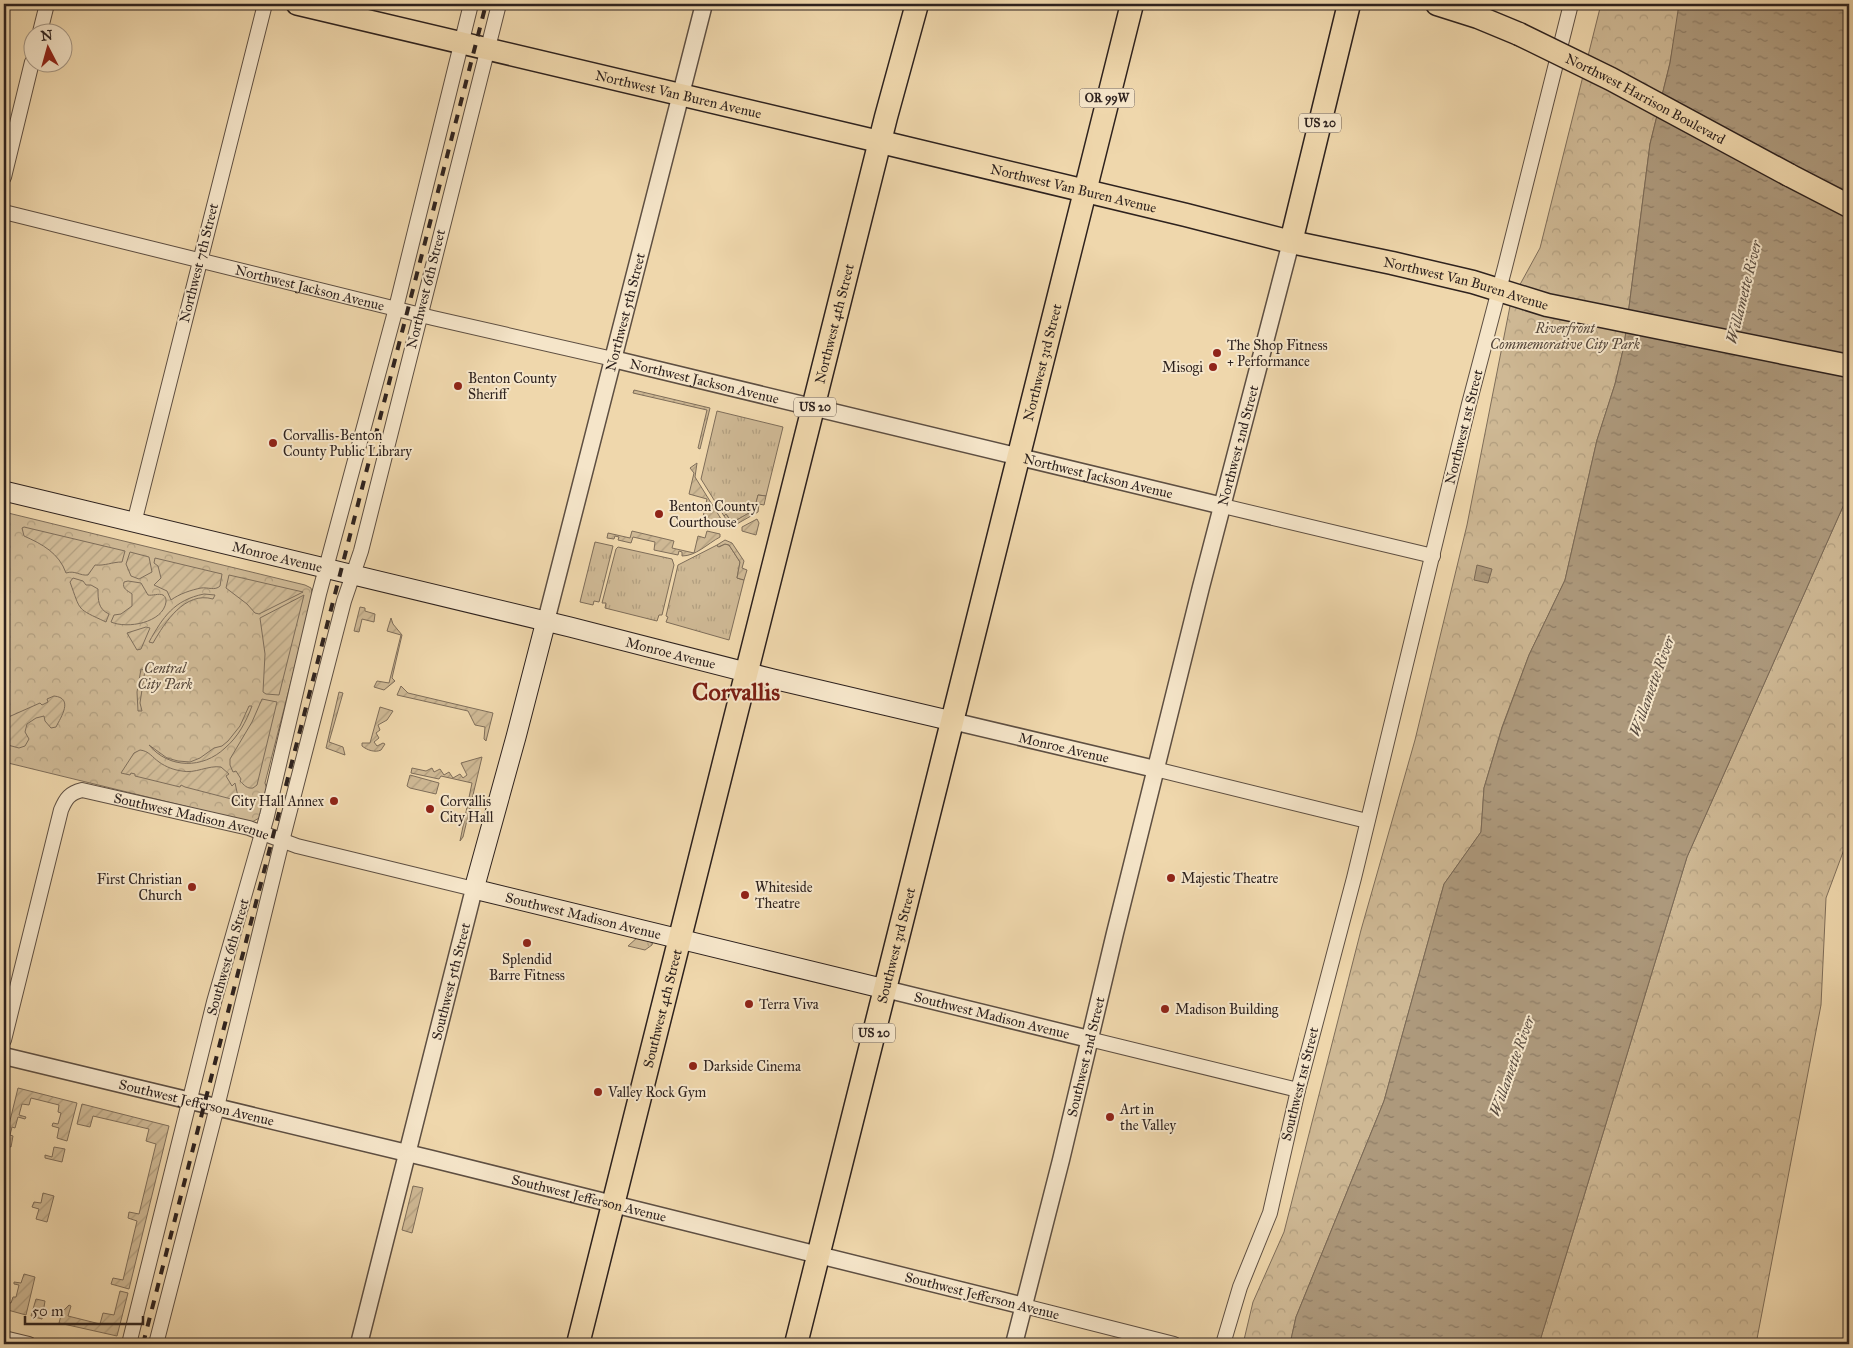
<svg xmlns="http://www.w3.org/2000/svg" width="1853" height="1348" font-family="'IM FELL Great Primer',serif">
  <defs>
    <pattern id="grass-tufts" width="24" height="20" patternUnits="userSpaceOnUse" patternTransform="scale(1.25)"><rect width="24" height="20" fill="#ceb894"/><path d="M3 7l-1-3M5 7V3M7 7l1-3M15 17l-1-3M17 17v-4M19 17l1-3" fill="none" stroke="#b19e7f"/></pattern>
    <pattern id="forest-crowns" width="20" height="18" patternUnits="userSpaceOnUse" patternTransform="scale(1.25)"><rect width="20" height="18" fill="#ceb894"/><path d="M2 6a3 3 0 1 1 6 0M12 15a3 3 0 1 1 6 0" fill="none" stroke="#b19e7f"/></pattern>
    <pattern id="garden-furrows" width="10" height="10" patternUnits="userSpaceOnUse" patternTransform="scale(1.25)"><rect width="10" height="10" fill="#ceb894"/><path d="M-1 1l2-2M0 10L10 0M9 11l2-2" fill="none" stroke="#b19e7f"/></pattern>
    <pattern id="water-ripples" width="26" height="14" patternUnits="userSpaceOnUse" patternTransform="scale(1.25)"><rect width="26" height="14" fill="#ad997c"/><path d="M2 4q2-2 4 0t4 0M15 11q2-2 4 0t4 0" fill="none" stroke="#8d7c65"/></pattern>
  </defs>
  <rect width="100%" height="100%" fill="#efd7ac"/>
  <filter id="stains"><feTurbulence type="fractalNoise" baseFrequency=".004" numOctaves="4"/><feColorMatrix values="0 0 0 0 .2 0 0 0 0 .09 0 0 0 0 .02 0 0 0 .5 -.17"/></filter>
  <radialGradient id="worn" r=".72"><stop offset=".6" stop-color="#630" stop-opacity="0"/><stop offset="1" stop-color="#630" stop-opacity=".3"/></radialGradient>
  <path fill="url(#grass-tufts)" stroke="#7e6d59" d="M717,411L783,427L766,496L758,495L755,510L735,521L730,520L726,514L724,516L701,479Z
    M595,542L613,546L599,602L594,601L593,605L580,602Z
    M725,544L729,545L740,562L737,578L744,580L729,640L666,622L668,617L666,616L678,565L717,545L719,547Z
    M618,547L672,559L674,565L662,615H659L657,621L605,608L606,603H602L616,549Z
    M639,936L653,941L652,945L645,950L628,946Z"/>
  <path fill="url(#forest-crowns)" stroke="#7e6d59" d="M1601,4H1680L1670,63L1650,144L1624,346L1615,384L1597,440L1565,580L1529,655L1502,727L1484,788L1481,832L1444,884L1384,1101L1296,1317L1290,1344H1243L1253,1302L1284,1232L1361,930L1415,740L1467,525L1511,301L1540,248Z
    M1849,493V836L1826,898L1821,1005L1756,1344H1539L1687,857Z
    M4,512L305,585L311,588L313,596L265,783L267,789L261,817L252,822L246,821L4,762Z"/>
  <path fill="url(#garden-furrows)" stroke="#7e6d59" d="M634,390L710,408L700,449L698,448L707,410L633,393Z
    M697,463L695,477L723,522V525L709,522L710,519L703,517L707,499L689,494L694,473L690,468Z
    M758,495L766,496L764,505L759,504L758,512L735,525L728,522L724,516L726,514L730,520L735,521L754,510Z
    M757,519L759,523L756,535L742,531V527Z
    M24,527L125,551L122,562C112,562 105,566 95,565L88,575C80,576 75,570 66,573C59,553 42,544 24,536L22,528Z
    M632,531L674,541L672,548L694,553L698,536L705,538L707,531L720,534V537C707,544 696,556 682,556V552L679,551L678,555L654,550L655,542L633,537L631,543L618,540L619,537L615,536L614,539L607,538L608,533L630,538Z
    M725,540L732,543L744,561L742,568L747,570L744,580L737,578L740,562L729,545L725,544L718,547L717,545Z
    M130,552L149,557L152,572L139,579L131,576L126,564Z
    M155,558L222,574L220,586C215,591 208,587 201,588C191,590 179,594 171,600L167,591L154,585L161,578L158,566L154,563Z
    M229,575L303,592L259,614L255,613L247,604L226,588Z
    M73,578L83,581L86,585H91L98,589C98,600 98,609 109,614L106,622C76,608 81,612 70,582Z
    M128,581L141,583L148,595C152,596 159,593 163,595C166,597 166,599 166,602C163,623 127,629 111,622L114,615L121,614L132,606V594C127,590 122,589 124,582Z
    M204,594L215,595L213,599C185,591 165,622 153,643L149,642C163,617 174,600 204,594Z
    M304,595L279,695L266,694L263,692L265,654L260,618Z
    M360,607L365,608V611L375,614L374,622L362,619L359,632L354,631Z
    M391,618L393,624L402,635L392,678L395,681L384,690L374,687L377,681L389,683L401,635L387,631Z
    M146,627L150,628L141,649L137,650L127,633Z
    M141,669L145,670L140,703L142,711H138L137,692Z
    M401,686L408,693L493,713L486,741L484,739L485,727L475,725L468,711L397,695Z
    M339,692L343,693L329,742L343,747L345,755L326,748Z
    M54,696C74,698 61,717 56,727L51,728L45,721L44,716L36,718L27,724L25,732L29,739L25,746L19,748L4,744V719L40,703L42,705L48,702L47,699Z
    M262,699L277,702L257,785L253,788C247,789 244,785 240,781L241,779L236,771L233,772L230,765V759L252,722Z
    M249,706H252C246,722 238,737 225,748C203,769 169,769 149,745L167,758L178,761L190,762L200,758L214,748L222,746L228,741L240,726Z
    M380,707L393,711L387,720L378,725L380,730L376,733L379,738L374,742L377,746L383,743L385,744L381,750C375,753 367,750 362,746V743H370Z
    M140,750C149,751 152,757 159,762C166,767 174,770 182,771C195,774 208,765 221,767L229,774L226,776L232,786L235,783L239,801L185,787L181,785L180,787L135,776V774L131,773L130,775L121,773L134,753Z
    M482,757L463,837L460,841L472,783L441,776L439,779L411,773L412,768L426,771L432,768L434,772L440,769L444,775L449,772L453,778L460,774L463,778L467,775L461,763Z
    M410,775L439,783L436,794L410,788L407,786Z
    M18,1088L77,1103L67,1141L57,1138L59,1128L52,1126L53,1123L58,1124L61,1113L58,1112L59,1105L31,1098L29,1105L22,1104L19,1115L26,1117L25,1119L18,1117L15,1128L12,1127L10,1135L13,1136L11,1147L4,1145Z
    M82,1104L169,1126L129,1289L111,1284L113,1278L123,1280L137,1221L128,1218L129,1212L139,1214L156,1144L146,1141L149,1129L93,1116L90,1127L77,1124Z
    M54,1147L65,1149L62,1162L45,1158V1155L52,1157Z
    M413,1186L423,1188L412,1233L402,1230Z
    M43,1193L54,1196L47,1222L36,1219L39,1209L32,1207L34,1202L41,1203Z
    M24,1274L35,1277L26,1315L4,1309V1302L11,1303L13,1297H16L19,1285L14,1284V1282L21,1283Z
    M120,1291L128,1293L117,1336L59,1323L62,1312L69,1305L71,1306L68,1316L100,1324L103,1313L114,1315Z
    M36,1299L45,1301L42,1319L31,1316Z"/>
  <path fill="url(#water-ripples)" stroke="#7a6956" d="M1679,4H1849V493L1687,857L1539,1344H1290L1296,1317L1384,1101L1444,884L1481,832L1484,788L1502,728L1529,655L1565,580L1597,440L1615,384L1624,346L1650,144L1670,63Z
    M1477,565L1492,569L1488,583L1474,580Z"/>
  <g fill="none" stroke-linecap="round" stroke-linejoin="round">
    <g stroke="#5e4f42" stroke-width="16">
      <g id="minor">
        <path d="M40,32L47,4"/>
        <path d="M4,177L32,62"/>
        <path id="s1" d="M4,212L433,318L613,359"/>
        <path d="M1223,506L1433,556"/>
        <path d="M134,523L265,4"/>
        <path d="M1155,769L1367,821"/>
        <path d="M1089,1039L1298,1090"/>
        <path id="s2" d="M4,1040L61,810C66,798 70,793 82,790L249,828L297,846L474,889"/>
        <path d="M1024,1306L1174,1344"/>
        <path d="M4,1338L29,1344"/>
        <path d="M129,1344L214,1002L267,816L319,594L396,308L471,4"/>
        <path d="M156,1344L217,1107L282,841L344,601L361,551L499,4"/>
        <path d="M1223,1344L1240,1287L1270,1213L1298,1090L1354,878L1469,404L1505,267L1571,4"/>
      </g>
    </g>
    <g stroke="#5e4f42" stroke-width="19">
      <g id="tertiary">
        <path id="s3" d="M613,359L1223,506"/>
        <path id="s4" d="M546,621L704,4"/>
        <path id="s5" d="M952,721L1155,769"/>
        <path id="s6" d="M885,989L1089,1039"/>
        <path id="s7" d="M4,1056L432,1159L1024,1306"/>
        <path id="s8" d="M359,1344L474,889"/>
        <path id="s9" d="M1014,1344L1061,1160L1115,933L1201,587L1291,242"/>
      </g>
    </g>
    <g stroke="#2e221e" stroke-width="21">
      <g id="secondary">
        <path id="s10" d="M4,491L570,627L773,679L952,721"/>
        <path id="s11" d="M546,621L516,737L474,889L885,989"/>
      </g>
    </g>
    <g stroke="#2e221e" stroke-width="24">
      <g id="primary">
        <path id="s12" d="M297,4L881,142"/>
      </g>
    </g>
    <g stroke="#2e221e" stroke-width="25">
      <g id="trunk">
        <path d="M1437,4L1478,17L1519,34"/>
        <path id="s13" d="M881,142L1186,215L1291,242L1392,263L1473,282L1547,305L1849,366"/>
        <path d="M1789,175L1849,206"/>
        <path d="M1291,242L1349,4"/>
        <path id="s14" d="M578,1344L886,117L917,4"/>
        <path id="s15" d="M796,1344L1132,4"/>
      </g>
    </g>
    <use href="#minor" stroke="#f5e5c9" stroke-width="14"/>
    <use href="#tertiary" stroke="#f5e5c9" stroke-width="16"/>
    <use href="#secondary" stroke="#f5e5c9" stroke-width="19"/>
    <use href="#primary" stroke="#efd7ac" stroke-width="21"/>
    <use href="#trunk" stroke="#efd7ac" stroke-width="22"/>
    <path stroke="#2e221e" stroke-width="4" stroke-dasharray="9 9" stroke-linecap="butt" d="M143,1344L486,4"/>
    <g stroke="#2e221e" stroke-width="25" stroke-linecap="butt">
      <g id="trunk-bridge">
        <path id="s16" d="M1519,34L1611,79L1789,175"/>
      </g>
    </g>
    <use href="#trunk-bridge" stroke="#efd7ac" stroke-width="22"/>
  </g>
  <g fill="#8f2418" stroke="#f5e5c9" stroke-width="2">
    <circle cx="1217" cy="353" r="5"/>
    <circle cx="1213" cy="367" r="5"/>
    <circle cx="458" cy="386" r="5"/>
    <circle cx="273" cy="443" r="5"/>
    <circle cx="659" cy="514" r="5"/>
    <circle cx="334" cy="801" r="5"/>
    <circle cx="430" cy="809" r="5"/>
    <circle cx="1171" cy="878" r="5"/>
    <circle cx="192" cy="887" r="5"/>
    <circle cx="745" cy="895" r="5"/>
    <circle cx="527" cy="943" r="5"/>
    <circle cx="749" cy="1004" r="5"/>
    <circle cx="1165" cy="1009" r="5"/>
    <circle cx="693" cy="1066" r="5"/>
    <circle cx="598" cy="1092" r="5"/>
    <circle cx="1110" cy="1117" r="5"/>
  </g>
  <g text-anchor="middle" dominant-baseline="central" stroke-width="4" stroke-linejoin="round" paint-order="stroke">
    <g fill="#f5e5c9" stroke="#6a5c51" stroke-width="1">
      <rect x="1079.5" y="88.5" width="55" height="19" rx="4"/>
      <rect x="1299" y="113.5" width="42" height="19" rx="4"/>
      <rect x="794" y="397.5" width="42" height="19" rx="4"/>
      <rect x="853" y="1023.5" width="42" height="19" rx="4"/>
    </g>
    <g font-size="12" font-weight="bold" fill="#2e221e">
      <text x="1107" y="98">OR 99W</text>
      <text x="1320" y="123">US 20</text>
      <text x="815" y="407">US 20</text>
      <text x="874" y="1033">US 20</text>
    </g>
    <g font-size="14" fill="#2e221e" stroke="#f5e5c9">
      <text stroke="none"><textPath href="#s12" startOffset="392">Northwest Van Buren Avenue</textPath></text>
      <text stroke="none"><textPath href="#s16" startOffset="142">Northwest Harrison Boulevard</textPath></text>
      <text stroke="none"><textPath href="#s13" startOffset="198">Northwest Van Buren Avenue</textPath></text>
      <text transform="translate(199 263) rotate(-76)">Northwest 7th Street</text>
      <text stroke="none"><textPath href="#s13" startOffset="602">Northwest Van Buren Avenue</textPath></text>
      <text stroke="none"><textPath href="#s1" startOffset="315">Northwest Jackson Avenue</textPath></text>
      <text transform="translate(426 289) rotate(-76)">Northwest 6th Street</text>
      <text stroke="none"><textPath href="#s4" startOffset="319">Northwest 5th Street</textPath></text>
      <text stroke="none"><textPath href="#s14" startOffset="1052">Northwest 4th Street</textPath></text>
      <text stroke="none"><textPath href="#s15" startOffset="1012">Northwest 3rd Street</textPath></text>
      <text stroke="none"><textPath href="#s3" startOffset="94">Northwest Jackson Avenue</textPath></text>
      <text transform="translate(1464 427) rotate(-76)">Northwest 1st Street</text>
      <text stroke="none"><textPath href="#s9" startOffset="926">Northwest 2nd Street</textPath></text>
      <text stroke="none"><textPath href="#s3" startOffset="499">Northwest Jackson Avenue</textPath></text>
      <text stroke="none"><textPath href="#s10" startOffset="281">Monroe Avenue</textPath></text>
      <text stroke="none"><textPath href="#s10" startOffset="686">Monroe Avenue</textPath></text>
      <text stroke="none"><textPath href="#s5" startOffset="115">Monroe Avenue</textPath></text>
      <text stroke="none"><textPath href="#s2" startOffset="380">Southwest Madison Avenue</textPath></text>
      <text stroke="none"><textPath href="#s11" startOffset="390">Southwest Madison Avenue</textPath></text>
      <text stroke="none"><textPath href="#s15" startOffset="411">Southwest 3rd Street</textPath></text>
      <text transform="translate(228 957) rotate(-74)">Southwest 6th Street</text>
      <text stroke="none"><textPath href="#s8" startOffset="374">Southwest 5th Street</textPath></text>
      <text stroke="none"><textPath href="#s14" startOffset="346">Southwest 4th Street</textPath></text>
      <text stroke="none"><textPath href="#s6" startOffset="110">Southwest Madison Avenue</textPath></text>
      <text stroke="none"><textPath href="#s9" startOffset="296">Southwest 2nd Street</textPath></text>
      <text transform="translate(1300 1084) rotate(-76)">Southwest 1st Street</text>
      <text stroke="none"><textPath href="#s7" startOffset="198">Southwest Jefferson Avenue</textPath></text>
      <text stroke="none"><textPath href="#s7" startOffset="602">Southwest Jefferson Avenue</textPath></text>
      <text transform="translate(982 1296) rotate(14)">Southwest Jefferson Avenue</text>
    </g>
    <g font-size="14" font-style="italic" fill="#56483c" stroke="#f5e5c9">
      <text x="1565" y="328">Riverfront<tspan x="1565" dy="16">Commemorative City Park</tspan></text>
      <text x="165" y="668">Central<tspan x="165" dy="16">City Park</tspan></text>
    </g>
    <g font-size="14" fill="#2e221e" stroke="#f5e5c9" text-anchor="start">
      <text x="1227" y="345">The Shop Fitness<tspan x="1227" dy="16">+ Performance</tspan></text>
      <text x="1203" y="367" text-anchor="end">Misogi</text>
      <text x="468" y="378">Benton County<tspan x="468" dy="16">Sheriff</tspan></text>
      <text x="283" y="435">Corvallis-Benton<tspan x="283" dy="16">County Public Library</tspan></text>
      <text x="669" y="506">Benton County<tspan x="669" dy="16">Courthouse</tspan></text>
      <text x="324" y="801" text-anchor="end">City Hall Annex</text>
      <text x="440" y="801">Corvallis<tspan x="440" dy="16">City Hall</tspan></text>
      <text x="1181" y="878">Majestic Theatre</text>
      <text x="182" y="879" text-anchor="end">First Christian<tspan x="182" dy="16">Church</tspan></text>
      <text x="755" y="887">Whiteside<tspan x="755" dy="16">Theatre</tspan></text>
      <text x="527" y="959" text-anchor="middle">Splendid<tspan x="527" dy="16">Barre Fitness</tspan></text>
      <text x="759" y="1004">Terra Viva</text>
      <text x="1175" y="1009">Madison Building</text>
      <text x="703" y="1066">Darkside Cinema</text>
      <text x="608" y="1092">Valley Rock Gym</text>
      <text x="1120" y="1109">Art in<tspan x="1120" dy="16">the Valley</tspan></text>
    </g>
    <g font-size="15" font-style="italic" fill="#5a4c3f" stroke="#f5e5c9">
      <text transform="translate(1744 292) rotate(-76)">Willamette River</text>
      <text transform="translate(1652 686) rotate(-70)">Willamette River</text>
      <text transform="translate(1512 1066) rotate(-70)">Willamette River</text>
    </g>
    <g font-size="24" font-weight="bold" fill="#7a1f14" stroke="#f5e5c9">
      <text x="736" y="692">Corvallis</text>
    </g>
  </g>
  <rect width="1853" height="1348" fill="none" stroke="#efd7ac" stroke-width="20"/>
  <rect x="5" y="5" width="1843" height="1338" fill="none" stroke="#2e221e" stroke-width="2.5"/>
  <rect x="10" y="10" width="1833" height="1328" fill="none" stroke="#2e221e"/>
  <g transform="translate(48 48) rotate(354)"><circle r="24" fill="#f5e5c9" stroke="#a59785"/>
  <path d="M0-4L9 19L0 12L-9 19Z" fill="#8f2418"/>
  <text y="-8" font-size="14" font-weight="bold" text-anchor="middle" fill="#2e221e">N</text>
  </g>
  <path d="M25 1316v8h118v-8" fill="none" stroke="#2e221e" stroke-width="2.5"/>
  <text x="32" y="1316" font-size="15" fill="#2e221e" stroke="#f5e5c9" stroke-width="4" paint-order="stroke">50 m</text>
  <rect width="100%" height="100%" filter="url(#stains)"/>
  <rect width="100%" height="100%" fill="url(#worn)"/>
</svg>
